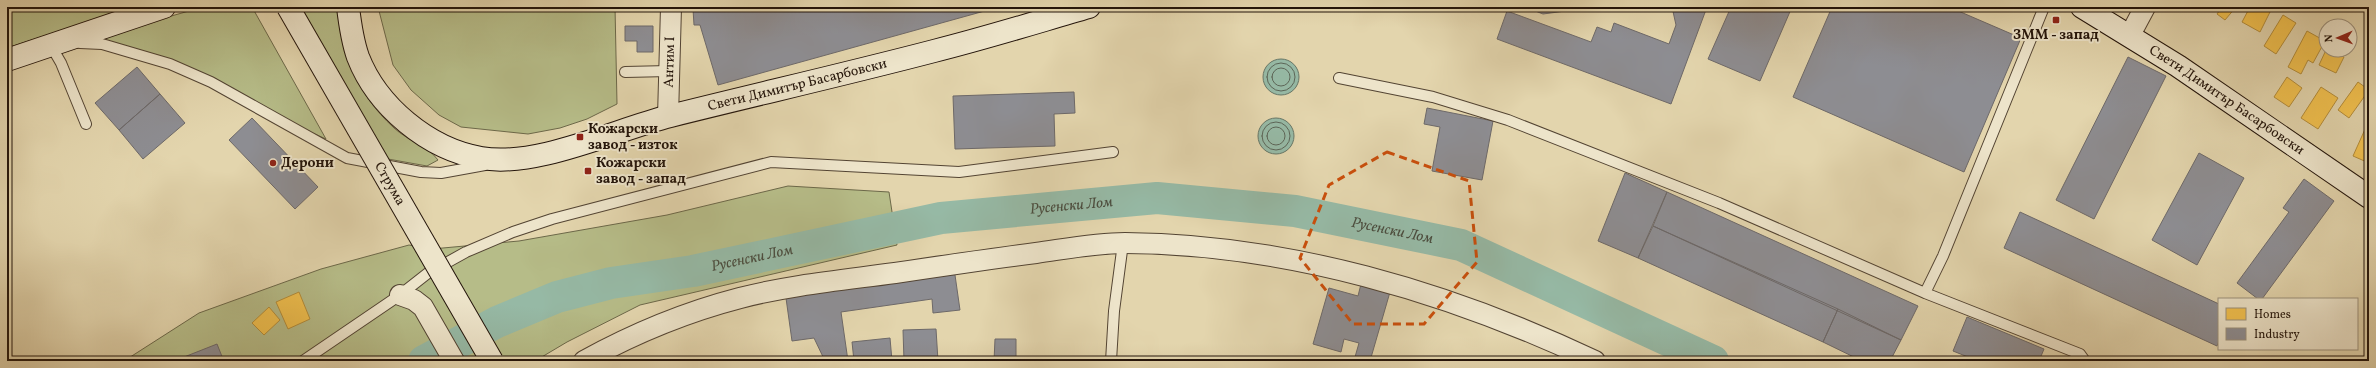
<svg xmlns="http://www.w3.org/2000/svg" width="2376" height="368" font-family="Vollkorn,serif">
  <rect width="100%" height="100%" fill="#e3d5ad"/>
  <filter id="stains"><feTurbulence type="fractalNoise" baseFrequency=".005" numOctaves="4"/><feColorMatrix values="0 0 0 0 .2 0 0 0 0 .09 0 0 0 0 .02 0 0 0 .5 -.17"/></filter>
  <radialGradient id="worn" r=".72"><stop offset=".6" stop-color="#630" stop-opacity="0"/><stop offset="1" stop-color="#630" stop-opacity=".3"/></radialGradient>
  <path fill="#b6bc88" stroke="#6c6849" d="M7,7H133L7,48Z
    M203,7H252L326,139L299,127L184,66L149,53L109,45L103,40L108,34Z
    M301,7H338C346,58 355,92 394,128C408,141 427,145 438,160L427,166L388,159Z
    M378,7H615L617,104L587,119L560,128L528,134L461,127L439,115L411,90L393,65Z
    M788,186L889,192L897,245L640,305L567,342L535,361H124L199,313L321,269L409,245L432,249L519,241L667,215Z"/>
  <path fill="#96b9a5" stroke="#687767" d="M1263 77a18 18 0 1 1 36 0a18 18 0 1 1-36 0Z
    M1258 136a18 18 0 1 1 36 0a18 18 0 1 1-36 0Z"/>
  <path fill="#f2c14e" stroke="#b48d3a" d="M2222,7H2236L2225,20L2217,14Z
    M2250,7H2259L2270,12L2260,32L2242,22Z
    M2283,15L2296,23L2276,54L2264,46Z
    M2307,31L2325,41L2313,63L2308,60L2301,74L2288,67Z
    M2326,50L2344,57L2336,73L2319,65Z
    M2287,77L2302,88L2289,107L2274,97Z
    M2358,82L2369,90L2349,118L2338,110Z
    M2321,87L2338,98L2318,129L2301,118Z
    M2369,124V163L2353,156L2366,127Z
    M299,292L310,319L288,329L276,302Z
    M269,307L280,320L264,335L252,323Z"/>
  <path fill="#8d8d92" stroke="#6d6969" d="M736,7H999L718,85L700,25H694L693,9Z
    M1525,7H1595L1543,14Z
    M1672,7H1707L1671,104L1497,39L1507,11L1591,42L1597,27L1611,32L1614,23L1669,44L1676,25Z
    M1731,7H1792L1760,81L1708,59Z
    M1832,7H1949L2021,38L1964,172L1793,97Z
    M625,26H653V52H637V41H625Z
    M2128,57L2166,76L2094,219L2056,200Z
    M137,67L160,94L119,130L95,103Z
    M1074,92L1075,113L1054,114L1055,146L955,149L953,96Z
    M160,94L185,123L143,159L119,130Z
    M1427,108L1493,121L1482,180L1432,171L1440,127L1424,124Z
    M252,118L318,187L295,209L229,140Z
    M2199,153L2244,178L2197,265L2152,240Z
    M1625,173L1667,192L1638,258L1598,241Z
    M2304,179L2334,201L2262,299H2258L2237,283L2289,212L2283,208Z
    M1667,192L1918,306L1901,340L1653,226Z
    M2020,212L2219,304V341L2217,346L2004,248Z
    M1653,226L1838,309L1823,342L1638,258Z
    M954,268L960,310L933,313L932,299L841,312L848,361H825L814,338L792,341L785,291Z
    M1361,284L1390,292L1370,361L1355,357L1359,343L1344,339L1341,352L1313,344L1329,288L1358,296Z
    M1838,309L1901,340L1890,361H1862L1823,342Z
    M1967,317L2044,349L2039,361H1978L1953,351Z
    M936,329L938,361H904L903,330Z
    M890,338L892,361H854L852,342Z
    M995,339H1016V361H994Z
    M217,344L223,359L218,361H174Z"/>
  <g fill="none" stroke-linecap="round" stroke-linejoin="round">
    <path stroke="#5c6658" stroke-width="1" d="M1267 77a14 14 0 1 1 28 0a14 14 0 1 1-28 0Z
      M1272 77a9 9 0 1 1 18 0a9 9 0 1 1-18 0Z
      M1262 136a14 14 0 1 1 28 0a14 14 0 1 1-28 0Z
      M1267 136a9 9 0 1 1 18 0a9 9 0 1 1-18 0Z"/>
    <path stroke="#96b9a5" stroke-width="32" id="s1" d="M424,361L497,322L557,297L611,283L693,271L941,218L1157,198L1295,211L1461,245L1713,361"/>
    <g stroke="#534433" stroke-width="12">
      <path id="lane" d="M80,43L102,44L170,64L211,82L347,158L421,172L441,173L485,165
        M50,44L61,63L86,124
        M625,72L669,71
        M1339,78L1433,97L1508,120L1719,203L1925,293L2080,354L2085,361
        M1925,293L1943,256L2044,7
        M303,361L400,295L428,273L466,252L513,232L552,219L771,162L959,172L1113,152
        M1111,361L1114,311L1123,243"/>
    </g>
    <g stroke="#534433" stroke-width="22">
      <g id="street">
        <path d="M2130,35L2145,7"/>
        <path id="s2" d="M668,117L671,7"/>
        <path d="M400,295L414,300L423,307L454,361"/>
        <path d="M584,361C633,334 686,312 740,298C790,285 844,280 895,273C942,266 989,259 1036,253C1065,249 1095,243 1125,243C1287,244 1449,292 1595,361"/>
      </g>
    </g>
    <g stroke="#23140a" stroke-width="24">
      <g id="secondary">
        <path id="s3" d="M348,7C350,24 352,40 358,57C377,106 428,149 481,158C536,168 615,130 670,116C758,94 846,74 934,51C986,38 1037,22 1089,7"/>
        <path id="s4" d="M2082,7L2178,66L2369,197"/>
        <path d="M7,60L164,7"/>
      </g>
    </g>
    <use href="#lane" stroke="#ede4ca" stroke-width="10"/>
    <use href="#street" stroke="#ede4ca" stroke-width="20"/>
    <use href="#secondary" stroke="#ede4ca" stroke-width="22"/>
    <g stroke="#23140a" stroke-width="24" stroke-linecap="butt">
      <g id="secondary-bridge">
        <path id="s5" d="M288,7L492,361"/>
      </g>
    </g>
    <use href="#secondary-bridge" stroke="#ede4ca" stroke-width="22"/>
  </g>
  <path fill="none" stroke="#ca4f0c" stroke-width="3" stroke-dasharray="8 5" stroke-linejoin="round" d="M1387,152L1469,181L1477,262L1424,324H1353L1300,258L1329,185Z"/>
  <g fill="#8f2418" stroke="#ede4ca" stroke-width="1.5">
    <rect x="2052" y="16" width="8" height="8" rx="2"/>
    <rect x="576" y="133" width="8" height="8" rx="2"/>
    <circle cx="273" cy="163" r="4"/>
    <rect x="584" y="167" width="8" height="8" rx="2"/>
  </g>
  <g text-anchor="middle" dominant-baseline="central" stroke-width="4" stroke-linejoin="round" paint-order="stroke">
    <g font-size="14" font-weight="bold" fill="#23140a" stroke="#ede4ca" text-anchor="start">
      <text x="2056" y="35" text-anchor="middle">ЗММ - запад</text>
      <text x="588" y="129">Кожарски<tspan x="588" dy="16">завод - изток</tspan></text>
      <text x="281" y="163">Дерони</text>
      <text x="596" y="163">Кожарски<tspan x="596" dy="16">завод - запад</tspan></text>
    </g>
    <g font-size="14" fill="#23140a" stroke="#ede4ca">
      <text stroke="none"><textPath href="#s2" startOffset="55">Антим I</textPath></text>
      <text stroke="none"><textPath href="#s3" startOffset="543">Свети Димитър Басарбовски</textPath></text>
      <text stroke="none"><textPath href="#s4" startOffset="172">Свети Димитър Басарбовски</textPath></text>
      <text stroke="none"><textPath href="#s5" startOffset="204">Струма</textPath></text>
    </g>
    <g font-size="15" font-style="italic" fill="#4b4e40" stroke="#ede4ca">
      <text stroke="none"><textPath href="#s1" startOffset="671">Русенски Лом</textPath></text>
      <text stroke="none"><textPath href="#s1" startOffset="995">Русенски Лом</textPath></text>
      <text stroke="none"><textPath href="#s1" startOffset="347">Русенски Лом</textPath></text>
    </g>
  </g>
  <rect width="2376" height="368" fill="none" stroke="#e3d5ad" stroke-width="24"/>
  <rect x="8" y="8" width="2360" height="352" fill="none" stroke="#23140a" stroke-width="2"/>
  <rect x="12" y="12" width="2352" height="344" fill="none" stroke="#23140a"/>
  <rect x="2218" y="298" width="140" height="52" fill="#ede4ca" stroke="#9c917d"/>
  <rect x="2226" y="308" width="20" height="12" fill="#f2c14e" stroke="#9c917d"/>
  <text x="2254" y="318" font-size="12" fill="#23140a">Homes</text>
  <rect x="2226" y="328" width="20" height="12" fill="#8d8d92" stroke="#9c917d"/>
  <text x="2254" y="338" font-size="12" fill="#23140a">Industry</text>
  <g transform="translate(2338 38) rotate(268)"><circle r="19" fill="#ede4ca" stroke="#9c917d"/>
  <path d="M0-3L7 15L0 10L-7 15Z" fill="#8f2418"/>
  <text y="-6" font-size="11" font-weight="bold" text-anchor="middle" fill="#23140a">N</text>
  </g>
  <rect width="100%" height="100%" filter="url(#stains)"/>
  <rect width="100%" height="100%" fill="url(#worn)"/>
</svg>
